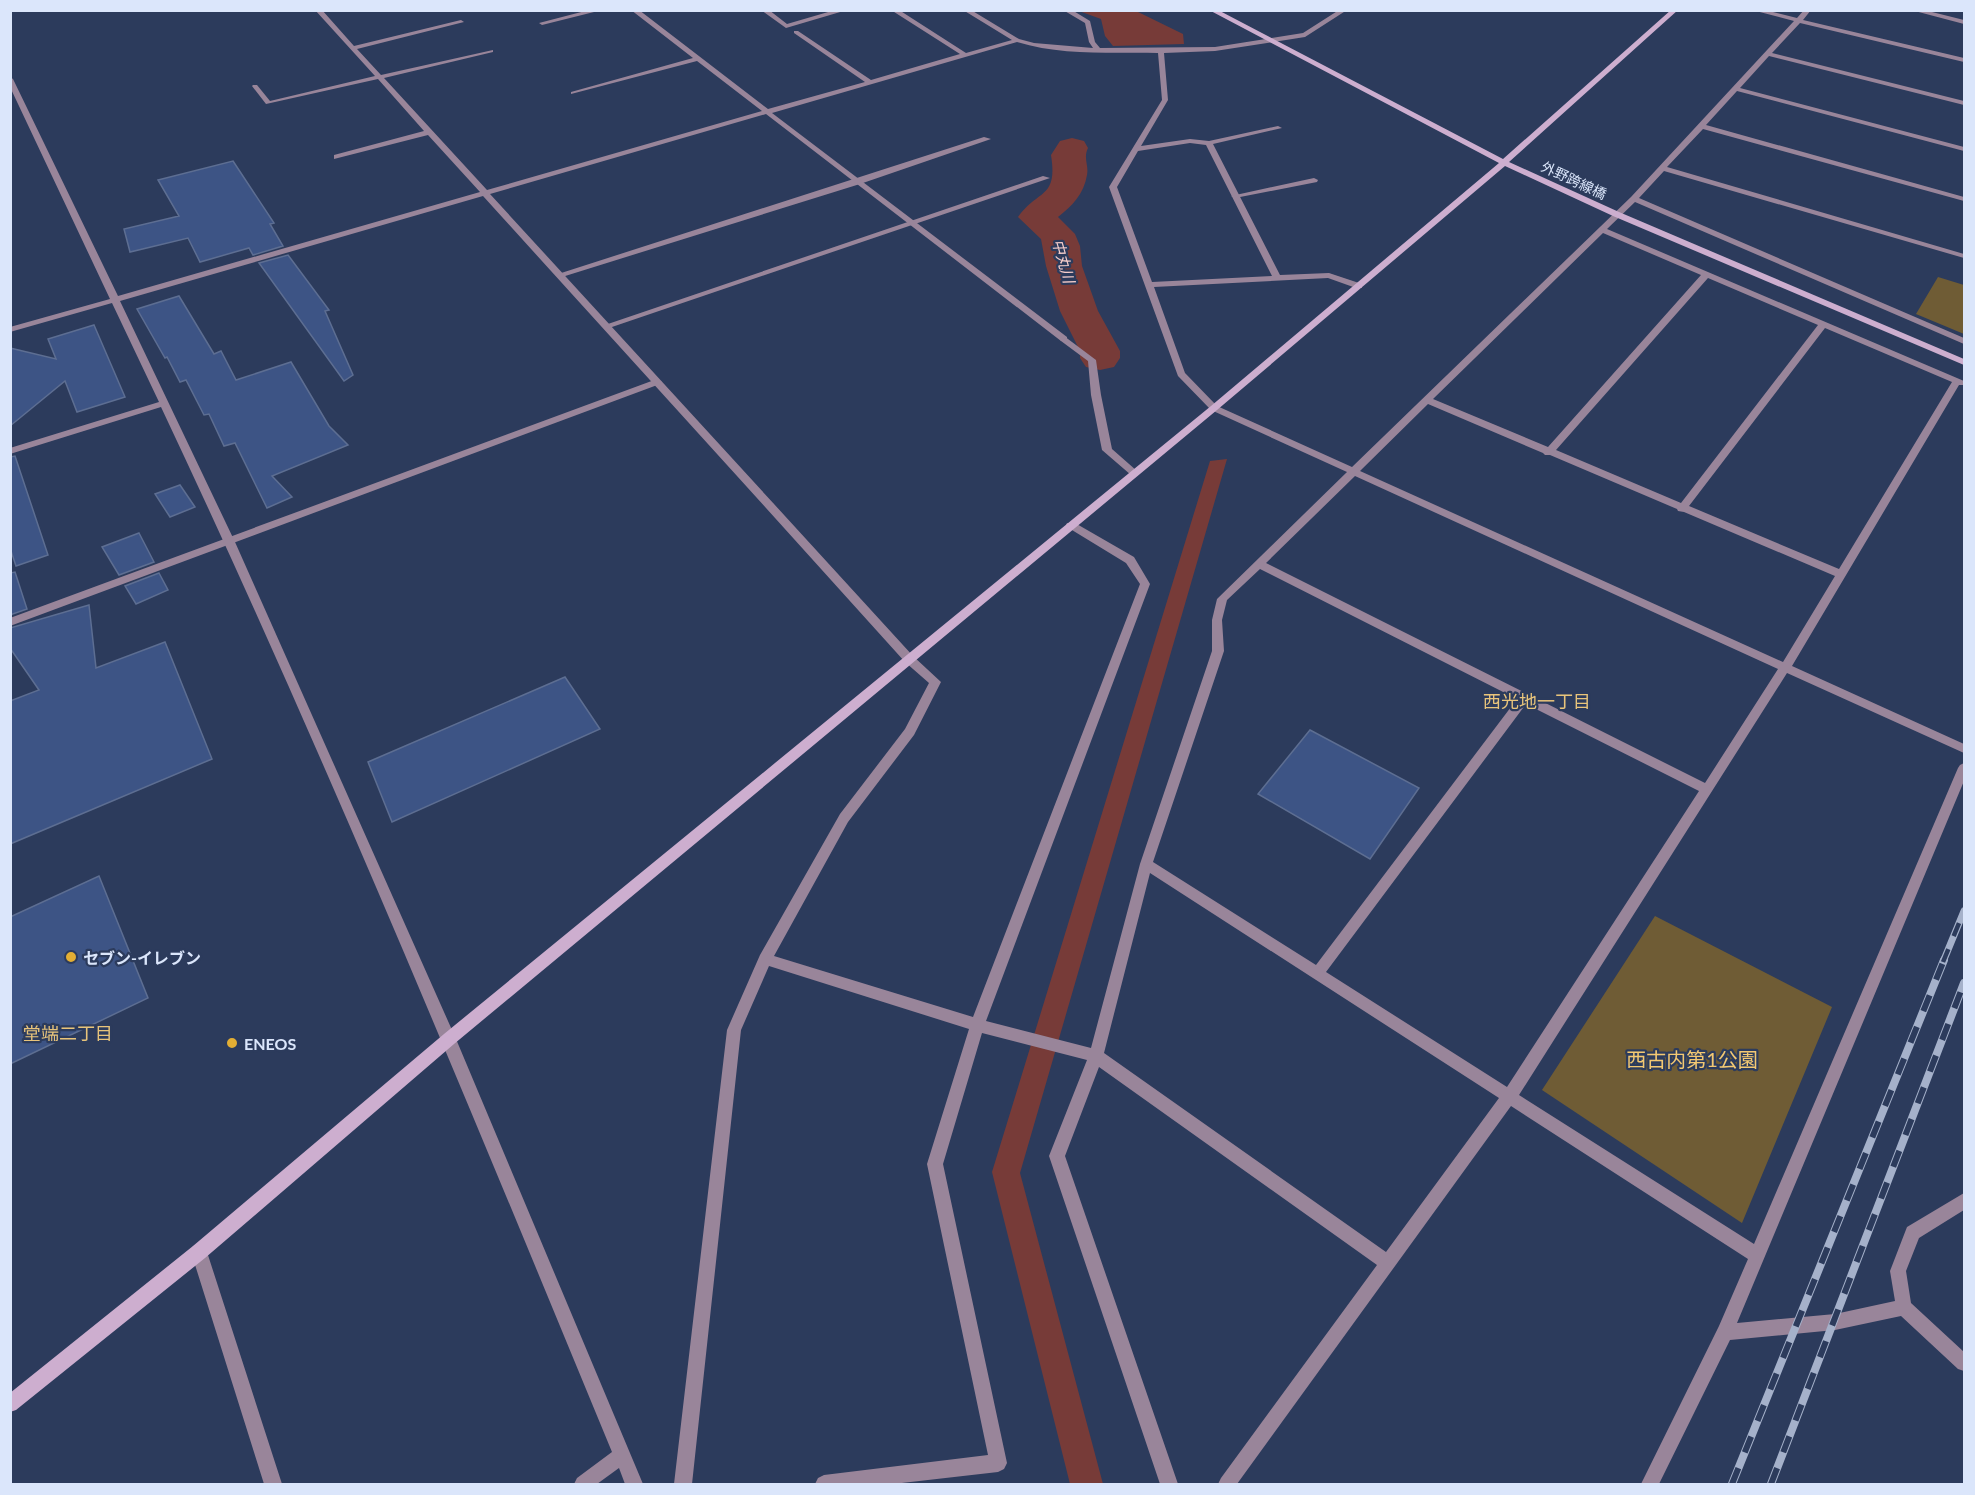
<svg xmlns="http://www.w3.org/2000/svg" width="1975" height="1495" font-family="Lato,'Noto Sans JP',sans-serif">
  <rect width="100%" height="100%" fill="#2c3b5c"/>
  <path fill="#6f5c35" d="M1938,277L1964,285V334L1916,314Z
    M1655,916L1832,1007L1742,1223L1542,1090Z"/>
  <path fill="#773b38" d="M1079,11H1136L1183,34L1184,44L1113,46L1105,36L1101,19Z
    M1227,459L1020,1173L1103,1484H1070L992,1172L1210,461Z"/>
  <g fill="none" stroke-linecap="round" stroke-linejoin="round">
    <path fill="#773b38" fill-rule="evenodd" d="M1072,138L1084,141L1088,148C1083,158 1089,165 1087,175C1084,194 1072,206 1058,217L1075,234L1080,246L1082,266L1098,311L1120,351V358L1114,367L1100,370L1086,367L1080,358V351L1060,311L1046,266L1041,239L1018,217C1038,189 1058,199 1051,155L1060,141Z"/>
  </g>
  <path fill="#3d5485" stroke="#5d6e92" stroke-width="1.5" d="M233,161L274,223L270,224L283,246L253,255L249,248L200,262L188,238L130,252L124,229L179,216L158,180Z
    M288,255L329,310L325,311L353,375L344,381L259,263Z
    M179,296L214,354L221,351L236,380L291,362L329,426L348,445L272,476L292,497L267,508L235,443L224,446L209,414L204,415L186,380L180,382L167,357L165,358L137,309Z
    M94,325L125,397L77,412L65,381L10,426V348L56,359L48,339Z
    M15,456L48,555L16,566L10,548V457Z
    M180,485L195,507L170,517L155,494Z
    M139,533L154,562L119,575L102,547Z
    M15,572L27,609L10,615V573Z
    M159,573L168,590L136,604L125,586Z
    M89,605L96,668L165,642L212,759L10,844V701L39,690L10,648V628Z
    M565,677L600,729L392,822L368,762Z
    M1310,730L1419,788L1370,859L1258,794Z
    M99,876L148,998L10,1064V917Z"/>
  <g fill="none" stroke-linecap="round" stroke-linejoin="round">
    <path fill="#99859a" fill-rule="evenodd" d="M984,137L991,139L860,184L562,277L555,275Z
      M1043,176L1050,178L609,328L602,326Z
      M1314,178L1318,180L1317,182L1235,198L1231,196Z
      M1064,336L1096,360L1101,395L1112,449L1137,471V475H1131L1102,450L1091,395L1088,361L1061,341L1060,339Z
      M657,379L662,382L660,384L10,626V618Z
      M770,503L774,504L913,656L915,659L913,662H905L766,508V504Z"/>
    <path fill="#99859a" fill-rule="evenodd" d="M315,10H322L354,46L461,20L464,22L357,49L381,75L493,50V52L384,78L487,190L762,111L697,61L571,94V92L693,58L631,10H639L768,109L865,82L794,33V31H798L871,80L960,54L891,10H899L966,53L1012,40L963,10H971L1019,39L1034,43L1093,48L1089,42L1085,23L1063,10H1072L1090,21L1095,42L1100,48L1215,47L1303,33L1339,10H1347L1305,37L1215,51L1164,53L1168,100L1141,146L1190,139L1209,141L1278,126L1282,128L1213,144L1280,275L1329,273L1362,284V288H1356L1328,278L1154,287L1185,373L1217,406L1352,467L1631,197L1794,21L1752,10H1765L1797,18L1804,10H1811L1803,20L1964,58V62L1800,23L1772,53L1964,101V105L1769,56L1740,88L1964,147V151L1737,91L1706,125L1964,197V201L1703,129L1667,167L1964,254V258L1664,171L1639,198L1964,338V344L1635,202L1607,229L1964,381V385H1959L1792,666L1964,744V753L1787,673L1519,1095L1754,1244L1958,768L1960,765L1964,763V781L1737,1323L1835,1314L1895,1301L1890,1271L1907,1227L1964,1193V1210L1919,1238L1906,1271L1911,1303L1964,1352V1371L1958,1369L1901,1316L1835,1330L1730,1340L1659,1484H1641L1719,1326L1748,1259L1511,1106L1237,1484H1218L1221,1478L1377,1265L1099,1067L1065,1156L1178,1484H1160L1049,1156L1087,1060L982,1033L943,1164L1007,1463L1004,1469L998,1472L893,1484H815L818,1478L824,1475L988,1455L927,1164L969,1029L769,966L741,1030L692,1484H674L727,1030L760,955L840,814L905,729L929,683L905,662L903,659L905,656H913L941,682L914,735L848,822L774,956L973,1017L1140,584L1126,563L1067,527L1066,525L1067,523H1075L1134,557L1150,584L986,1021L1091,1048L1140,864L1212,651V620L1217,599L1347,472L1211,410L1178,376L1109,187L1162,100L1158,53C1111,52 1062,56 1017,42L772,113L1067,337V341H1061L766,114L490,194L774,504V508H766L483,196L120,301L235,542L456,1039L643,1484H625L619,1468L597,1484H574L577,1478L612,1452C467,1101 323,750 161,407L10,454V448L159,402L112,303L10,332V327L110,299L10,87V77L13,79L118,296L480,192L428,135L334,159V155L424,131L378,79L266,104L252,86L253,85H257L270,101L375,76ZM1190,143L1206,145L1272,276L1152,282L1117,187L1138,151ZM1603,233L1701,275L1548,447L1433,399ZM1708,278L1818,325L1681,503L1556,450ZM1825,328L1952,382L1839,569L1689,506ZM1428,404L1543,453L1545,455H1550L1677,509L1678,511L1684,512L1835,576L1783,662L1360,471ZM1355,476L1778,669L1705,783L1266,563ZM1260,569L1517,699L1316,965L1153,862L1224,651L1222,620L1227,600ZM1526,704L1699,791L1507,1087L1326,972ZM1150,873L1499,1098L1386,1252L1104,1053Z
      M589,10H602L542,25L539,23Z
      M761,10H769L787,24L835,10H847L786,28Z
      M1911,10H1924L1964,20V24Z
      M199,1244L205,1246L207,1252L282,1484H264L191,1252L193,1246Z"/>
    <path fill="#cdaecf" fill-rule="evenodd" d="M1209,10H1218L1503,159L1671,10H1678L1509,162L1619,212L1964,359V365L1613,216L1505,166L1217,410L454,1044L205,1258L16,1410L10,1412V1393L193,1246L444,1034L1211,406L1499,163Z"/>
    <g stroke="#a5b1ca" stroke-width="7">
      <path id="rail-far1" d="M1943,962L1964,911"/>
    </g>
    <g stroke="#a5b1ca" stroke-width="8">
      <path id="rail" d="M1732,1484L1944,960
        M1771,1484L1964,983"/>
    </g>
    <use href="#rail-far1" stroke="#2c3b5c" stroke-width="4.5" stroke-dasharray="14" stroke-linecap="butt"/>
    <use href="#rail" stroke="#2c3b5c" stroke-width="6" stroke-dasharray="17" stroke-linecap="butt"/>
  </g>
  <g fill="#e3ae34" stroke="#2c3b5c" stroke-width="2">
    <circle cx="71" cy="957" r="6"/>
    <circle cx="232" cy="1043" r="6"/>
  </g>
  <g text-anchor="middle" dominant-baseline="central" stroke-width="4.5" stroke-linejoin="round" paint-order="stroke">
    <g font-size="14" fill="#dbe6fb" stroke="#2c3b5c">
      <text transform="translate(1574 180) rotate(25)">外野跨線橋</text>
    </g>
    <g font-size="15" font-style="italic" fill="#f8cfcc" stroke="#2c3b5c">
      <text transform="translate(1064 261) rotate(74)">中丸川</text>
    </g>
    <g font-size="16" font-weight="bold" fill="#dbe6fb" stroke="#2c3b5c" text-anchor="start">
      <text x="83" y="957">セブン-イレブン</text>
      <text x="244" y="1043">ENEOS</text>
    </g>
    <g font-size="18" fill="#e8c47b" stroke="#2c3b5c">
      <text x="1537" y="701">西光地一丁目</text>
      <text x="68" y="1033">堂端二丁目</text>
    </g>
    <g font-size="20" fill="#f3c872" stroke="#2c3b5c">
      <text x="1692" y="1059">西古内第1公園</text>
    </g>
  </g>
  <rect width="1975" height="1495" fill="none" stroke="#dbe6fb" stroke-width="24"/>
</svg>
